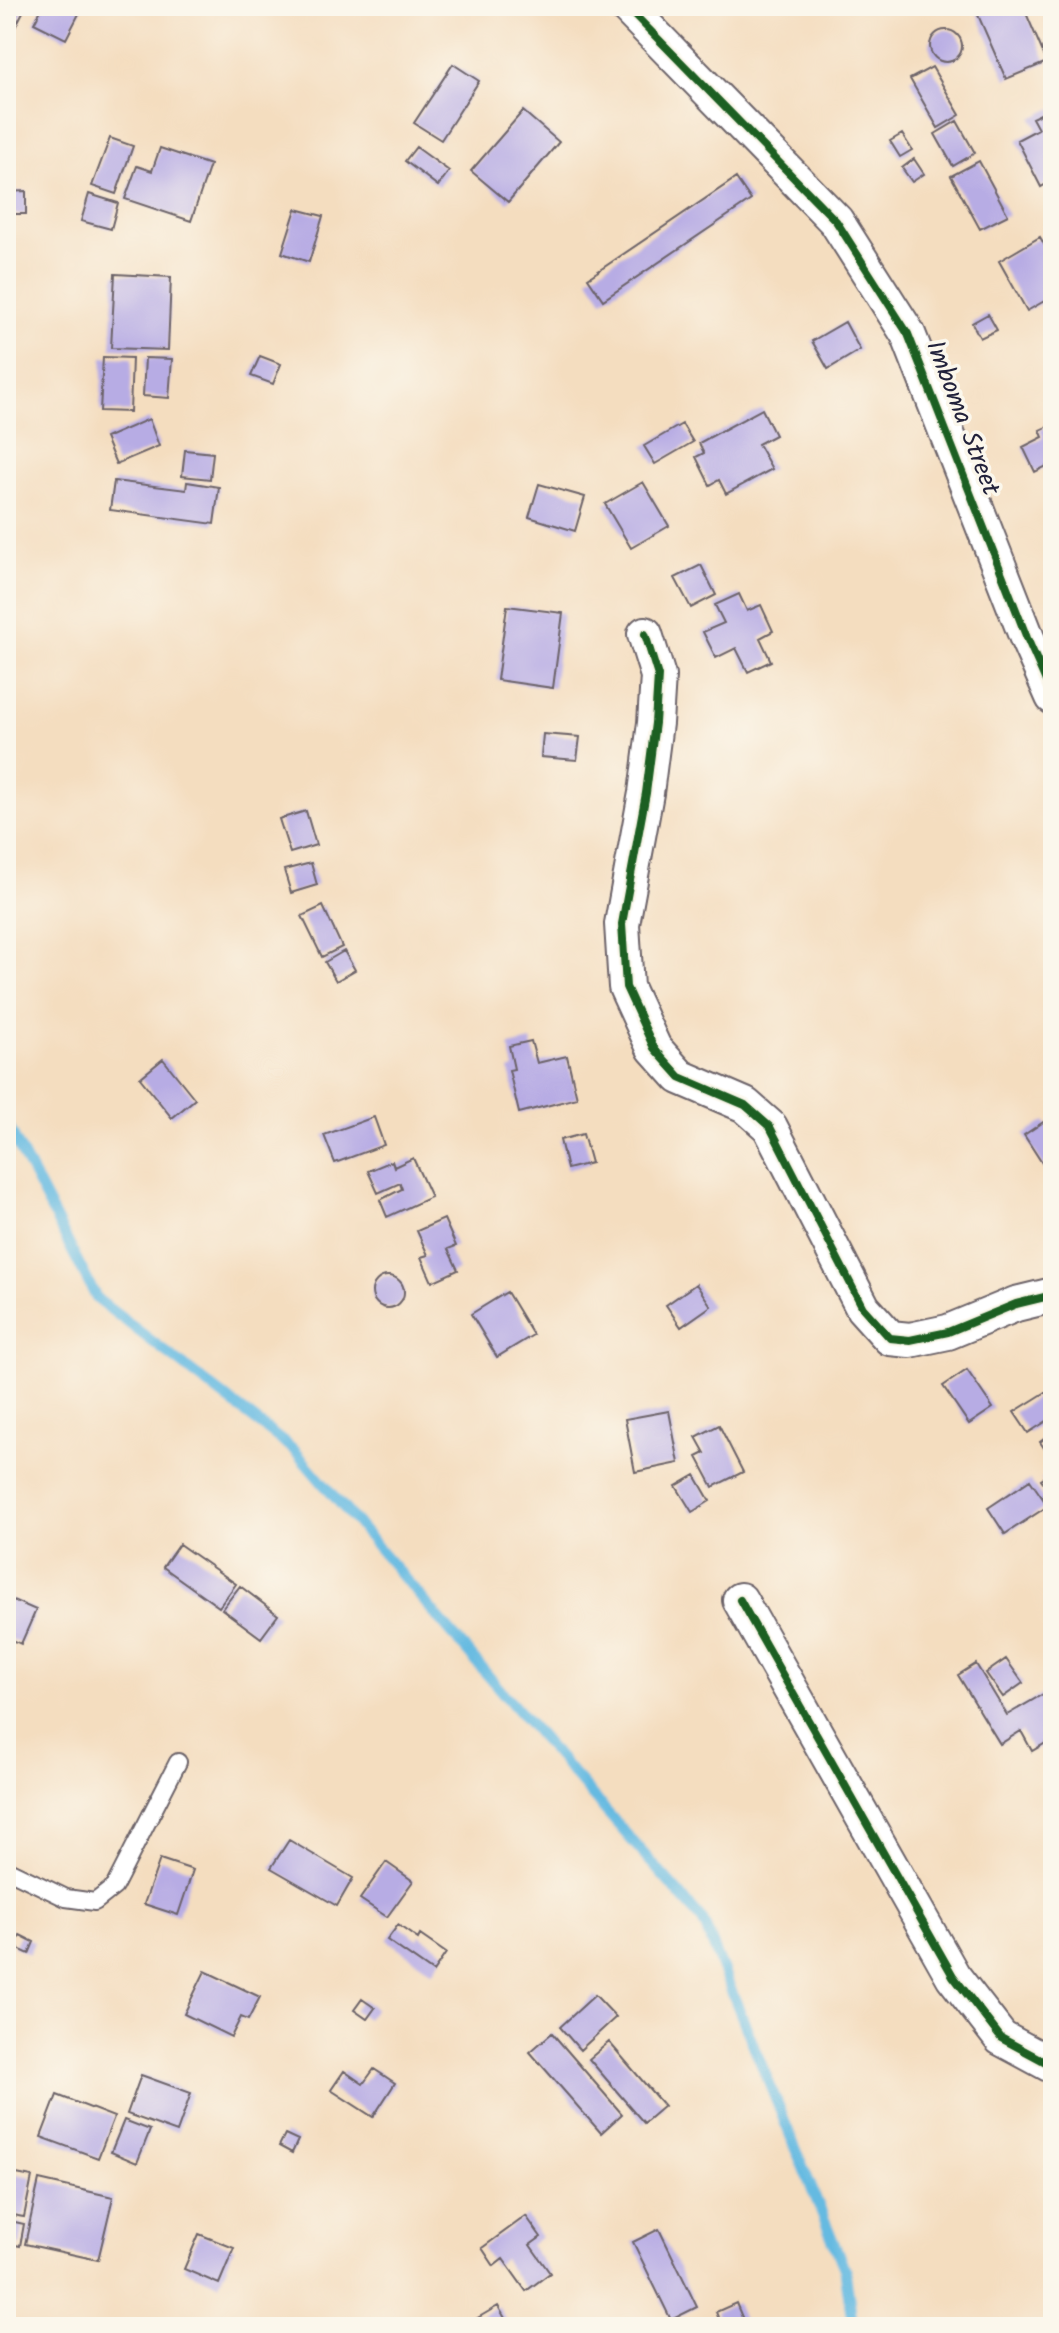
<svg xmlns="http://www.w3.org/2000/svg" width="1059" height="2333" font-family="Kalam,sans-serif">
  <rect width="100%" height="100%" fill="#fbf7ec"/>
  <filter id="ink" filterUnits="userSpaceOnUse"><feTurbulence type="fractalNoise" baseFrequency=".0125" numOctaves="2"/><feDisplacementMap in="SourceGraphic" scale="16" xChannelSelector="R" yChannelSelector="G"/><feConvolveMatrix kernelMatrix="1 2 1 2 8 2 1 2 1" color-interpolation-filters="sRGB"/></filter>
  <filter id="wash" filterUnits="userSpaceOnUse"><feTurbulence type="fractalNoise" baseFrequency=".006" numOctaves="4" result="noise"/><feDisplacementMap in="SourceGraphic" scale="32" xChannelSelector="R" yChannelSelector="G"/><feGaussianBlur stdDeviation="1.8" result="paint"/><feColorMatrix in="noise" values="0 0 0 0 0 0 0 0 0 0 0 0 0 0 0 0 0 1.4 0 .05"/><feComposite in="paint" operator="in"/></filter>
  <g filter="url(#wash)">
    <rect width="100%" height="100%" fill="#f4ddbf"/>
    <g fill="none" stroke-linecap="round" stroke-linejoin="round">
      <path stroke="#65bae1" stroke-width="11" d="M6,1122L97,1299L295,1451L552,1750L703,1921L845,2270L853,2327"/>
    </g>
    <g id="blocks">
      <path fill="#b7ace4" d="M6,6H26L6,45Z
        M43,6H83L66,39L34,23Z
        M974,6H1023L1047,62L1006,79Z
        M930 46a16 16 0 1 1 32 0a16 16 0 1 1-32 0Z
        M453,64L479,81L441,140L414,123Z
        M932,67L960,115L938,128L910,79Z
        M1053,108V180L1041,187L1017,140L1038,129L1032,118Z
        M523,111L559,142L508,202L471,171Z
        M957,121L975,153L953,166L935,134Z
        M902,134L912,150L900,157L890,141Z
        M110,138L133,146L116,194L92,186Z
        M416,147L449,171L438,186L405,161Z
        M160,148L210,165L191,221L125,199L137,166L152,171Z
        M914,159L924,174L912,182L902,168Z
        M979,161L1008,215L980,229L951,176Z
        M736,178L751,200L603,300L588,278Z
        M26,191V214H6V192Z
        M89,194L118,203L111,229L81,221Z
        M296,209L323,216L309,262L282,253Z
        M1040,237L1053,260V296L1027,311L999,261Z
        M115,274L171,277L168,350L111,348Z
        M988,314L997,330L980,338L972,323Z
        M845,322L860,350L828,369L812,341Z
        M260,356L281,364L273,384L251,376Z
        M103,357L132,358L130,412L100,411Z
        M145,358L172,359L169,398L143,396Z
        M762,409L775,435L758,444L772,469L726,494L719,480L710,485L696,457L704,453L699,443Z
        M149,419L159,446L116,464L105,438Z
        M682,424L693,442L655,464L644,446Z
        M1053,424V463L1035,472L1023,447L1043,437L1040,430Z
        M185,450L213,453L210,479L182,476Z
        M114,481L186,490L187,482L219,487L214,524L110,510Z
        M643,482L669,526L631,548L605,504Z
        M539,484L585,497L575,531L529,517Z
        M701,565L716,595L691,608L675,578Z
        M739,594L747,611L761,605L773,631L760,638L771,661L748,672L736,648L716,658L703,632L724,623L715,605Z
        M507,606L563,613L553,688L497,680Z
        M543,734L580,737L577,760L541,757Z
        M306,811L316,845L290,853L279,819Z
        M311,863L317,885L291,893L284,870Z
        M323,906L342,947L322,957L302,916Z
        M344,951L355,970L336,981L325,962Z
        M531,1041L537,1063L567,1056L577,1098L519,1113L509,1070L514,1069L509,1046Z
        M163,1059L195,1099L172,1118L140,1078Z
        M374,1117L384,1145L335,1163L324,1135Z
        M1045,1121L1053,1135V1180L1024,1135Z
        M583,1134L591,1163L567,1169L560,1140Z
        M413,1158L431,1197L387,1217L380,1200L402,1189L400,1183L378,1193L368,1171L392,1161L394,1167Z
        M444,1219L456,1246L448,1249L458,1270L432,1282L421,1257L428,1255L417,1231Z
        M372 1292a16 16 0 1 1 32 0a16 16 0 1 1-32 0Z
        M696,1284L711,1306L681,1327L666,1305Z
        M507,1292L533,1335L497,1357L471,1314Z
        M967,1370L993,1408L969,1424L943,1386Z
        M1046,1392L1053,1402V1417L1028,1433L1014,1412Z
        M669,1411L679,1463L635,1472L625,1419Z
        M719,1425L743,1472L713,1487L697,1457L705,1453L696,1437Z
        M1053,1432V1461L1040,1442Z
        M1053,1471V1496L1041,1479Z
        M695,1475L710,1501L692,1512L676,1486Z
        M1030,1480L1048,1506L1005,1534L988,1508Z
        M179,1544L236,1584L219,1607L163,1567Z
        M240,1586L278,1615L261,1638L222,1609Z
        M6,1597L36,1610L21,1644L6,1637Z
        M1006,1659L1023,1683L1003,1697L986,1673Z
        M976,1664L1007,1715L1050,1690L1053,1695V1744L1051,1740L1032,1751L1021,1731L1000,1744L958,1675Z
        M289,1840L353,1878L337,1906L271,1868Z
        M160,1859L193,1870L178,1915L144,1904Z
        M386,1862L413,1881L387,1917L360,1899Z
        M398,1925L418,1939L420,1935L446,1953L433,1972L387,1940Z
        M20,1935L34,1942L29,1954L14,1947Z
        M205,1971L260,1997L248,2020L241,2017L231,2037L184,2014Z
        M595,1995L616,2017L580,2050L560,2027Z
        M362,1999L375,2008L367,2019L354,2010Z
        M552,2033L622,2114L601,2133L530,2052Z
        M609,2042L664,2106L644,2123L589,2059Z
        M374,2069L395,2083L373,2117L331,2090L344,2071L363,2084Z
        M141,2075L191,2093L177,2132L127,2114Z
        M57,2095L114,2117L98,2158L41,2137Z
        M124,2120L150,2130L137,2163L111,2152Z
        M285,2134L298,2140L292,2153L279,2146Z
        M6,2172L32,2177L24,2217L6,2214Z
        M39,2180L113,2197L98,2260L25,2244Z
        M526,2216L541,2237L530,2245L550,2273L526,2291L503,2259L494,2266L482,2248Z
        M6,2220L24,2224L20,2246L6,2243Z
        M659,2229L697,2307L671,2320L633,2242Z
        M199,2234L234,2248L219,2284L184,2269Z
        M736,2303L744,2322L732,2327H722L716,2312Z
        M498,2306L510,2327H478L474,2320Z"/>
    </g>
  </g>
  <g filter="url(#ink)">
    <use href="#blocks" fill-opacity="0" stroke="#6c6369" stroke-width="2"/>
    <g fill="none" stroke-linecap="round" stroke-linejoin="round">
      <g stroke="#6c6369" stroke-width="20">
        <path id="service" d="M6,1869L66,1898L95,1902L114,1887L178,1762"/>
      </g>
      <g stroke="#6c6369" stroke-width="38">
        <path id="minor" d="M626,6L836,221L908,334L1027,638L1053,697
          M645,634L658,676L655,723L646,793L622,924L626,987L654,1048L680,1077L745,1105L770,1127L863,1308L890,1338L910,1340L948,1332L1016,1304L1053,1295
          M740,1600L953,1976L1001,2038L1053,2066"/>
      </g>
      <use href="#service" stroke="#fff" stroke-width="16"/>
      <use href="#minor" stroke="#fff" stroke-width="34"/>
      <g stroke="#fbf7ec" stroke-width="13">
        <path id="cycleway" d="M626,6L836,221L908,334L1027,638L1053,697
          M645,634L658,676L655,723L646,793L622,924L626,987L654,1048L680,1077L745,1105L770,1127L863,1308L890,1338L910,1340L948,1332L1016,1304L1053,1295
          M740,1600L953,1976L1001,2038L1053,2066"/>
      </g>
      <use href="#cycleway" stroke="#1b5e20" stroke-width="8"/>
    </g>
  </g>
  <g text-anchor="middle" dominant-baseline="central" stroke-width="7" stroke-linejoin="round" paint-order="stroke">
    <g font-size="26" fill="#22223b" stroke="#fbf7ec">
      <text transform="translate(962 418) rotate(69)">Imboma Street</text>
    </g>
  </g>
  <rect width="1059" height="2333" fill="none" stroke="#fbf7ec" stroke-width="32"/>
</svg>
